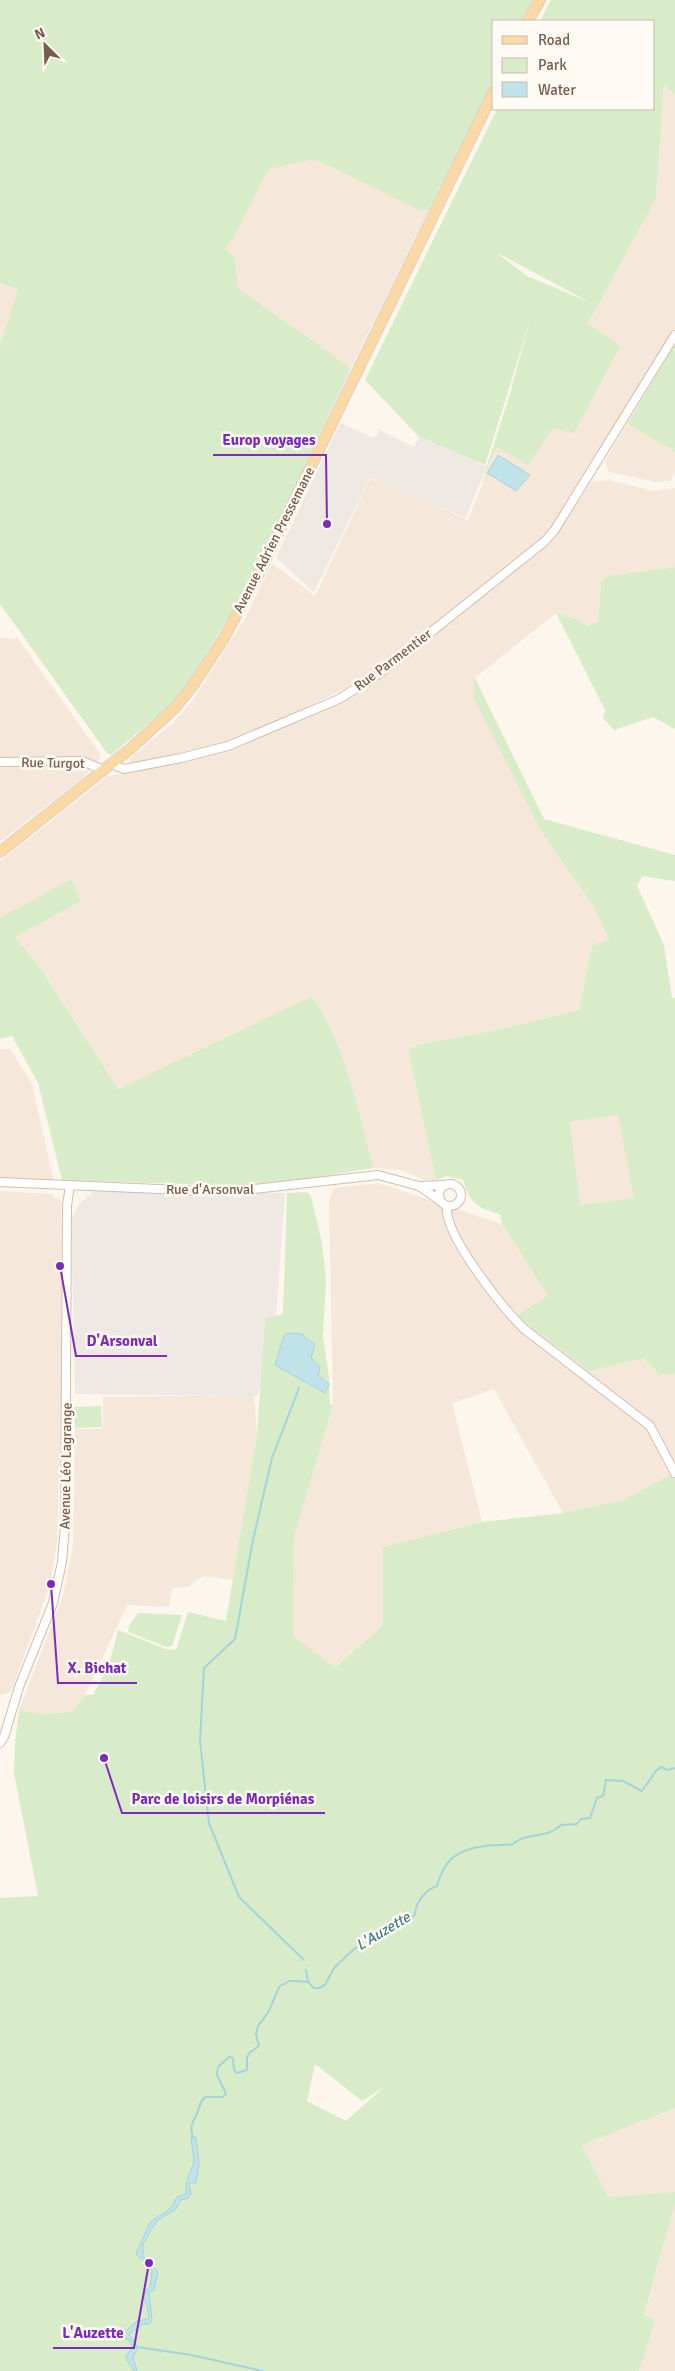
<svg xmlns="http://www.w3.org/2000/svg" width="675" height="2371" font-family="Signika,sans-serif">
  <rect width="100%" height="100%" fill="#fdf6ec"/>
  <path fill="#f5e8da" d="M664,84L675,95V330L585,478L546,536L372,676L258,730L230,741L132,765L129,759L173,723L192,701L247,615L272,563L315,596L370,479L388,484L468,520L497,447L588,323L656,199Z
    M314,159L421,211L429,210L351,368L238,288L235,258L225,248L234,238L269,169Z
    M0,283L18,289L0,345Z
    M627,424L675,452V471L670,481L656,482L609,472L605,461Z
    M608,480L654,491L675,488V567L608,576L601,582L598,622L588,626L574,618L556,613L475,678L542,833L594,907L609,939L592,947L579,1010L493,1031L421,1044L408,1049L436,1180H424L402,1170L373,1168L348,1073L312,996L118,1089L39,966L15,937L81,901L71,880L0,918V861L108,776L188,761L234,748L320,712L382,677L555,538L591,482Z
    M0,637L13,639L17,637L100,754V759L84,777L0,842Z
    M0,1049H10L32,1084L54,1182L0,1180Z
    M618,1115L635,1198L580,1205L570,1122Z
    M378,1183L502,1224L549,1296L518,1316L589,1371L644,1358L659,1375L675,1374V1475L668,1476L625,1500L563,1513L494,1389L452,1403L482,1522L383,1547V1625L334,1667L293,1636L294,1537L333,1405L329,1199L334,1188Z
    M0,1191L52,1194L61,1202L62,1374L57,1545L49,1588L11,1691L0,1696Z
    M254,1395L257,1434L234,1580L203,1576L189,1586L172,1588L169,1607L127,1605L85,1695L72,1712L43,1714L19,1710L63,1596L73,1546L75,1429H103V1397Z
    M675,2108V2192L608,2197L582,2145Z
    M675,2204V2371H631L644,2317Z"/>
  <path fill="#efe9e4" d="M340,423L374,438L380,430L414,447L420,434L486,467L466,518L370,478L314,592L276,558Z
    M94,1191L285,1193L274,1346L257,1396L75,1394L71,1219L80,1203Z"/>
  <path fill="#d8ecc9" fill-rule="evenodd" d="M0,0H534L523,21H494V79L429,210L421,211L314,159L269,169L234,238L225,248L235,258L238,288L351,368L248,586L190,680L176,700L111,755L107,753L0,604V345L18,289L0,283Z
    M551,0H675V95L664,84L656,199L588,323L620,346L574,433L553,428L528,465L497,447L481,484L509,397L530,321L485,465L418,436L365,380L497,109H654V21H540ZM497,253H498L589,302L527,276Z
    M675,344V452L627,424Z
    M675,567V729L653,717L614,730L603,718L605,710L556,613L574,618L588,626L598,622L601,582L608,576Z
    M475,678L544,819L675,855V881L642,876L637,886L664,945L672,998H675V1374L659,1375L644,1358L589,1371L517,1316L548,1295L502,1224L500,1214C477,1208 470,1203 463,1180L446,1176L436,1180L408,1049L421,1044L493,1031L579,1010L592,946L609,939L594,907L542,833L473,696ZM618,1115L634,1198L580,1205L570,1122Z
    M71,879L81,901L15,937L39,966L118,1089L312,996C346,1048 358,1109 373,1168L281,1183L214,1185L62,1180L38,1083L12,1036L1,1039L0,1037V918Z
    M307,1192L311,1196L322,1243L326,1280L323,1336L329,1377L330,1404L333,1405L294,1537L293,1636L335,1667L383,1625V1547L482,1522L563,1513L624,1500L668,1476L675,1475V2108L582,2145L608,2197L675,2192V2204L644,2315L655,2320L639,2371H0V1898L38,1896L14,1773L15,1742L19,1710L43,1714L72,1712L85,1695H93L109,1665L118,1630L166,1649L176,1650L188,1612L226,1621L257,1434L265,1318L283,1314L287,1193ZM315,2064L362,2101L384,2087L346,2121L307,2101Z
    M101,1406L102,1427L75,1428L74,1407Z
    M138,1613L182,1615L172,1646L166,1647L128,1632L129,1626Z"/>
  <path fill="#bfe3e8" stroke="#a5d3da" d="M498,455L530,475L516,491L487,473Z
    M288,1333L303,1334L305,1338L315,1344L311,1358L320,1367L318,1375L329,1384L325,1393L275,1365L284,1336Z
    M191,2137H196L199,2164L196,2183H189L191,2194L188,2198L181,2200L175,2210L158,2220L152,2229L143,2244V2256L158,2272L154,2290L149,2292L152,2320L149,2324H143L129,2334L138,2348L133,2357L137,2371H134L125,2357L133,2347L129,2340L124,2338V2333L137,2321L148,2319C151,2307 138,2296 150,2287L152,2272L150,2267L136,2254L150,2222L171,2208L177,2197L186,2194V2183L194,2162Z"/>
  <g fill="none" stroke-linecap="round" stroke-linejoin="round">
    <path stroke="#a5d3da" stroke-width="2" d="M299,1388L272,1458L253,1540L235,1639L204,1668L200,1741L209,1823L239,1897L304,1960
      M306,1970L308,1982
      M193,2138C189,2125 193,2123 198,2111C200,2105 200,2102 205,2097H223L226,2094L217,2075L218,2067L229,2057L233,2058L234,2070L237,2073L247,2070V2058L249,2053L259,2046L256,2034L258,2026L269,2011L279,1987L289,1981H296L308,1982L314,1988H319L325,1985L334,1968L355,1948L368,1944L415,1915C415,1903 425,1890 437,1886C444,1859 458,1849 486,1846C494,1844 505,1846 513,1844C516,1842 519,1839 523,1838C537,1834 550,1836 561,1825L577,1824L581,1819L590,1818L597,1798L603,1796L606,1780L623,1781L642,1791L656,1771L661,1767L667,1770L675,1768
      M137,2347L191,2355L263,2371"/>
    <g stroke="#d1beb0" stroke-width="10">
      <path id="tertiary" d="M0,762L82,761L104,770
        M113,763L118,767L124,769L181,758L228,746L339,699L376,676L544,542L554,531L675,335
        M0,1182L203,1191L254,1189L378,1175L419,1186L439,1200
        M439 1195a11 11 0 1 1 22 0a11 11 0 1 1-22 0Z
        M419,1186L444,1185
        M447,1207C444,1235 503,1308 523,1328L650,1426L675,1473
        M0,1743L4,1737L19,1687L53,1603L62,1562L65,1526L67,1206L70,1185"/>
    </g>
    <g stroke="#dad1cd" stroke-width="12">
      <path id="primary" d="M528,21L540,0
        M0,852L130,749L175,708L194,684L224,638L259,573L494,91"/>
    </g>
    <use href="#tertiary" stroke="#fff" stroke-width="8"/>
    <use href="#primary" stroke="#fbd9a5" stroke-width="10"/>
  </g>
  <g text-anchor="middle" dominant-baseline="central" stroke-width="5" stroke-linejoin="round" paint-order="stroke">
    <g font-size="14" fill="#7a5c4d" stroke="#fffaf3">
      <text transform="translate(274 540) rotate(-63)">Avenue Adrien Pressemane</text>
      <text transform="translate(393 660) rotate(-37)">Rue Parmentier</text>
      <text transform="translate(53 763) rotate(1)">Rue Turgot</text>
      <text x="210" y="1189">Rue d'Arsonval</text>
      <text transform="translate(66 1466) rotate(-89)">Avenue Léo Lagrange</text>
    </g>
    <g font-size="15" font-style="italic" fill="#437c86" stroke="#fffaf3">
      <text transform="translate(383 1931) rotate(-31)">L'Auzette</text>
    </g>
  </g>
  <path fill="none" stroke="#7b2cbf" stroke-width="2" d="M327 524L326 455H213M60 1266L76 1356H167M51 1584L58 1683H137M104 1758L122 1813H325M149 2263L134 2348H53"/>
  <g fill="#7b2cbf" stroke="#fffaf3" stroke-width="2">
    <circle cx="327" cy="524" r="5"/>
    <circle cx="60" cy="1266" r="5"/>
    <circle cx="51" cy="1584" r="5"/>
    <circle cx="104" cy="1758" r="5"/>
    <circle cx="149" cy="2263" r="5"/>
  </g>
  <g font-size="15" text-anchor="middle" font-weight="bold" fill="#7b2cbf" stroke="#fffaf3" stroke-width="5" stroke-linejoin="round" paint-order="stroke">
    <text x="269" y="445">Europ voyages</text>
    <text x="122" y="1346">D'Arsonval</text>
    <text x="97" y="1673">X. Bichat</text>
    <text x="223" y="1804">Parc de loisirs de Morpiénas</text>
    <text x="93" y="2338">L'Auzette</text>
  </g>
  <rect x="492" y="20" width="162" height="90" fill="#fffaf3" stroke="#cabbb1"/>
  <rect x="502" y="36" width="25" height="8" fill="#fbd9a5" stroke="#cabbb1"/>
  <text x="538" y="45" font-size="15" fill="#7a5c4d">Road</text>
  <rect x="502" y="58" width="25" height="15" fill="#d8ecc9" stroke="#cabbb1"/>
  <text x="538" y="70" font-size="15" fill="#7a5c4d">Park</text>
  <rect x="502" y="82" width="25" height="15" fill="#bfe3e8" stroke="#cabbb1"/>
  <text x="538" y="95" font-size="15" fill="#7a5c4d">Water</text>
  <g transform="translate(45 45) rotate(336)" stroke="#fffaf3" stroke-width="4" paint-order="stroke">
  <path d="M0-4L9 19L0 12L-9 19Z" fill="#7a5c4d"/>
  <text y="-8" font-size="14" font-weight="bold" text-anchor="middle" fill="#7a5c4d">N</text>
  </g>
</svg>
